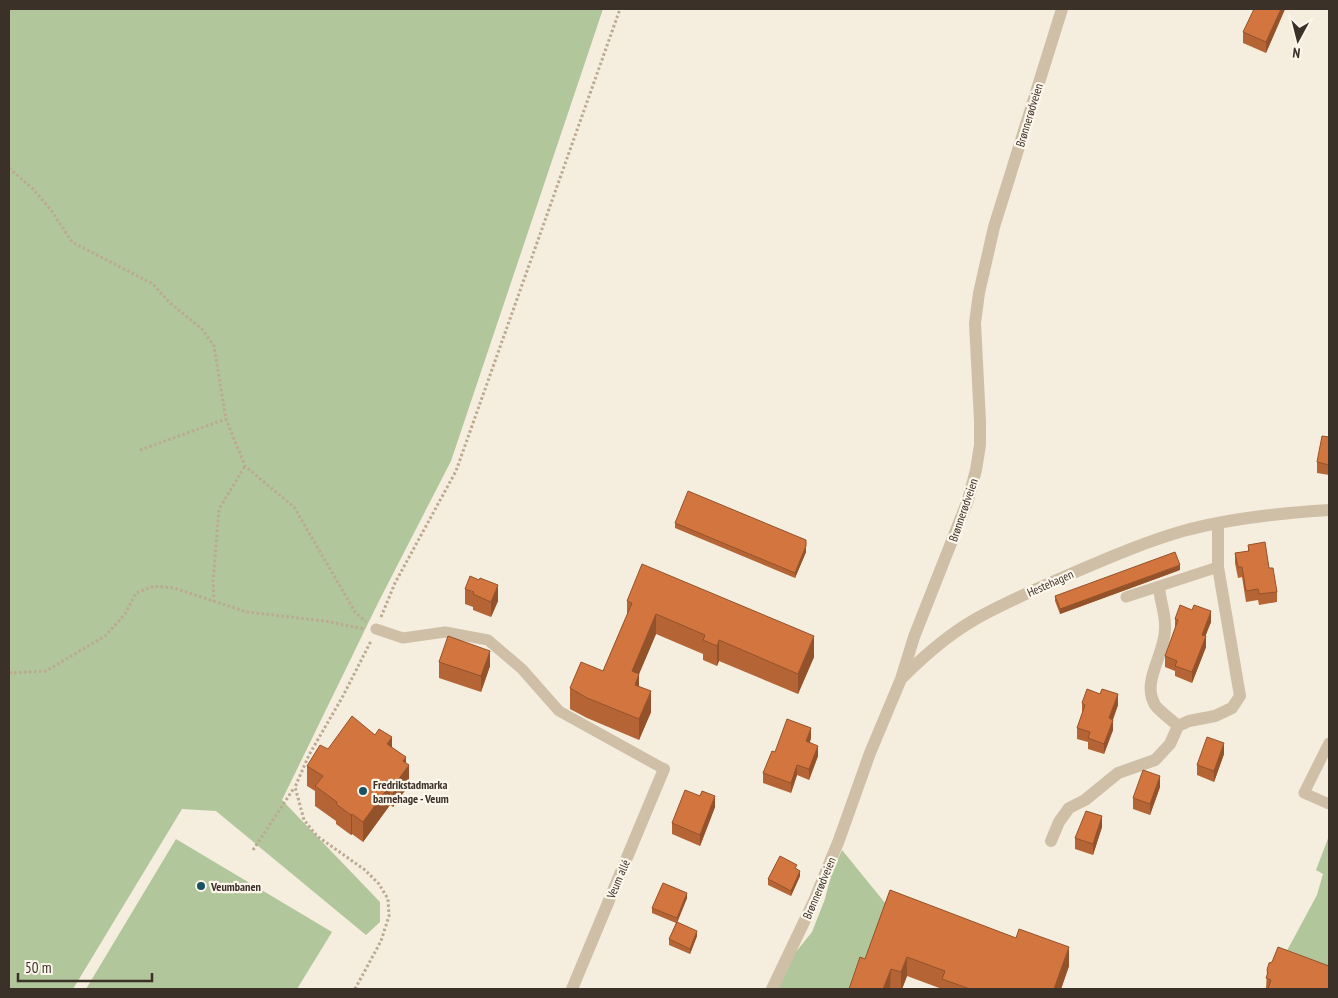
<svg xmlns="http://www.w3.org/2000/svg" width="1338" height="998" font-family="'PT Sans Narrow',sans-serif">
  <rect width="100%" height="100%" fill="#f5eddd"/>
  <path fill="#b2c69b" d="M9,9H603L451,461L378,603L282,800L380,902V922L366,935L216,811L182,809L73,989H9Z
    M1329,836V968L1283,958L1317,895L1323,874L1316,870Z
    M176,839L332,932L297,989H86Z
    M842,850L890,909L856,989H778L795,953L812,932L825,899L831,875Z"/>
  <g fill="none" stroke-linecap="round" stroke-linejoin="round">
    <path stroke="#bba991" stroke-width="3" stroke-dasharray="2.5 2.5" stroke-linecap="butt" d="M9,168L33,189L51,210L72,242L153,284L169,302L202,329L214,346L226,419L245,466L294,507L355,612L366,622
      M140,450L226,419
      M214,602L213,582L219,509L245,466
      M381,617L395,583L456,471L620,9
      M9,673L46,671L105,636L125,614L136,593L154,586L174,588L247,612L325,621L364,629
      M253,850L294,788
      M355,989L381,941L389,916L388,899L379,884L365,870L317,836L304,820L295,787L309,755L343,696L371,641"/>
    <path stroke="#cfbfa7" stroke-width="11" d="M1126,597L1218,567
      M376,629L403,638L445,632L488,640L522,669L559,711L664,769
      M1329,743L1304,793L1329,804"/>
    <path stroke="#cfbfa7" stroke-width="12" d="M1159,587C1160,601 1166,615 1165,629C1165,655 1141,681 1155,705C1159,711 1172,720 1178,726
      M903,677C924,656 948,635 974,620C1001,604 1031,592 1059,579C1099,562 1141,543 1183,531C1231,518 1280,513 1329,510
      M1051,841L1059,822L1069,808L1085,800L1118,773L1155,760L1170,744L1178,726L1189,721L1215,716L1232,708L1240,696L1218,567V523
      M572,989L664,769
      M772,989L814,901L839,840L870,753L901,679L914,637L968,500L976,470L980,445V421L975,323L979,293L994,227L1062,9"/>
  </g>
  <path fill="#b56535" d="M1285,9L1266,53L1243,43V32Z
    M1329,437V475L1317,473V462Z
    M675,523L806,552L795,578L675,528Z
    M1248,545L1269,568L1277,592V602L1259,605L1258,600L1246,602L1242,577L1238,578L1235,563V553L1248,551Z
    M1180,570L1060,614L1055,601V596Z
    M465,589L498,601L491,617L473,610V607L465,604Z
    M627,601L814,657L798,694L719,661L717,666L703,660V654L656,634L639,674V686L651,712L639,740L587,718L570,709V688L603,671L627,615Z
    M1175,619L1211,622L1205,636L1206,647L1192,683L1175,676V671L1165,667V656L1175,630Z
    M439,662L490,666L481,692L439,678Z
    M1082,703L1118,705L1113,720V730L1104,754L1088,749V742L1077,739V728L1082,714Z
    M375,735L392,748L406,763L409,785L393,807L390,805L363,842L352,834L351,835L336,824V821L315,806V791L307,786V766L328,749Z
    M811,738L810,742L818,756L809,780L797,775L791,793L763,783V773L775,752Z
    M1224,754L1214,782L1197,775V765Z
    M1160,787L1150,815L1133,809V798Z
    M700,796L715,807L700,846L672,834V823Z
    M1102,827L1093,855L1075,849V838Z
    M797,869L800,876L791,896L768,885V879Z
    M890,890L1069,966L1061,989H942L907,976L902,989H895L891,988L890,989H849L865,959Z
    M687,898L677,922L697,936L690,954L669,945V939L676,923L652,913V908Z
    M1267,970L1329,989H1266Z"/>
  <path fill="#94522b" d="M1281,9H1285L1266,53V42Z
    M806,546V552L795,578V573Z
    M1180,565V570L1060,614V609Z
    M498,585V601L491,617V602Z
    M1211,611V622L1202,645V635Z
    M656,614V634L639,674V694L635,705L632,671Z
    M814,636V657L798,694V674Z
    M1206,636V647L1192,683V672Z
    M719,640V661L717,666V646Z
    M490,651V666L481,692V676Z
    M651,691V712L639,740V719Z
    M1118,694V705L1109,729V718Z
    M1113,720V730L1104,754V744Z
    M811,728V738L806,752V741Z
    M392,737V757L387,744Z
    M1224,743V754L1214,782V771Z
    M818,746V756L809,780V769Z
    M406,757V769L409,765V785L393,807V787L403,761Z
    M797,765V775L791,793V783Z
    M1160,776V787L1150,815V804Z
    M390,785V805L363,842V822Z
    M715,796V807L700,846V835Z
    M352,814V834L351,835V815Z
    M1102,816V827L1093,855V844Z
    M800,871V876L791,896V891Z
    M687,893V898L677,923V918Z
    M697,931V936L690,954V949Z
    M1069,947V966L1061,989H1054Z
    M907,957V976L902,989H901V972Z
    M891,969L890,989H883Z"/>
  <path fill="#d3753e" stroke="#94522b" d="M1254,9H1281L1266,42L1243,32Z
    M1322,436L1329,437V465L1317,462Z
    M688,491L806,540V546L795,573L675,523Z
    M1265,542L1269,568H1273L1277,592L1259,594L1258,589L1246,591L1242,567H1238L1235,553L1249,551L1248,545Z
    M1175,552L1180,565L1060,609L1055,596Z
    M642,564L814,636L798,674L719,640L717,646L703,640L705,635L656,614L632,671L639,674L635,685L651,691L639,719L587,698L570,688L581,662L603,671L632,603L627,601Z
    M470,576L479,580L480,578L498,585L491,602L473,594L474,592L465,589Z
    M1180,605L1192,610L1194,605L1211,611L1202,635L1206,636L1192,672L1175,666L1177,661L1165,656L1178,620L1175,619Z
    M448,636L490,651L481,676L439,662Z
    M1087,689L1100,694L1102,689L1118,694L1109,718L1113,720L1104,744L1088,738L1090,732L1077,728L1085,705L1082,703Z
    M352,716L375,735L379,729L392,737L387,744L406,757L403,761L409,765L393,787L390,785L363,822L352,814L351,815L336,804L337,802L315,786L323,776L307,766L320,745L328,749Z
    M787,719L811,728L806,741L818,746L809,769L797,765L791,783L763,773L772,751L775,752Z
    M1207,737L1224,743L1214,771L1197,765Z
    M1143,770L1160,776L1150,804L1133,798Z
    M685,790L700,796L702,791L715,796L700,835L672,823Z
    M1086,811L1102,816L1093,844L1075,838Z
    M780,856L797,865L795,868L800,871L791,891L768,879Z
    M663,883L687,893L677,918L652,908Z
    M890,890L1016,938L1019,929L1069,947L1054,989H970L942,979L945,971L907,957L901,972L891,969L883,989H849L860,957L865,959Z
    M677,922L697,931L690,949L669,939Z
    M1278,947L1329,966V989H1268L1271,980L1266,978L1268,973L1267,970L1269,963L1272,962Z"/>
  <g fill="#195362" stroke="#fcf6eb" stroke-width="2">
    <circle cx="363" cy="791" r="5"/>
    <circle cx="201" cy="886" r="5"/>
  </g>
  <g text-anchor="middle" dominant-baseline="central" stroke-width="4.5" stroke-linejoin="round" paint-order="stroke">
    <g font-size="12" fill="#3b3129" stroke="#fcf6eb">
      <text transform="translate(1029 115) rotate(-73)">Brønnerødveien</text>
      <text transform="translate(963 510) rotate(-71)">Brønnerødveien</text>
      <text transform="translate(1050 583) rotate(-24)">Hestehagen</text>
      <text transform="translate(618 879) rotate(-67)">Veum allé</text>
      <text transform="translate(819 888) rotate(-67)">Brønnerødveien</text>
    </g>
    <g font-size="12" font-weight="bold" fill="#3b3129" stroke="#fcf6eb" text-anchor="start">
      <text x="373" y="784">Fredrikstadmarka<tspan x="373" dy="14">barnehage - Veum</tspan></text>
      <text x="211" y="886">Veumbanen</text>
    </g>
  </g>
  <rect width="1338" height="998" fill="none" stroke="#3b3129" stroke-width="20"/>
  <g transform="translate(1298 40) rotate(187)" stroke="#fcf6eb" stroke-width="4" paint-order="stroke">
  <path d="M0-4L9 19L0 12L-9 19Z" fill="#3b3129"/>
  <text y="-8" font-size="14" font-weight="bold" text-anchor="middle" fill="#3b3129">N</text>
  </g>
  <path d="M18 973v8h134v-8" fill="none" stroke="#3b3129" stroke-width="2.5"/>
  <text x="25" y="973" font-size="15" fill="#3b3129" stroke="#fcf6eb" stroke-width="4" paint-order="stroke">50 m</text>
</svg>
